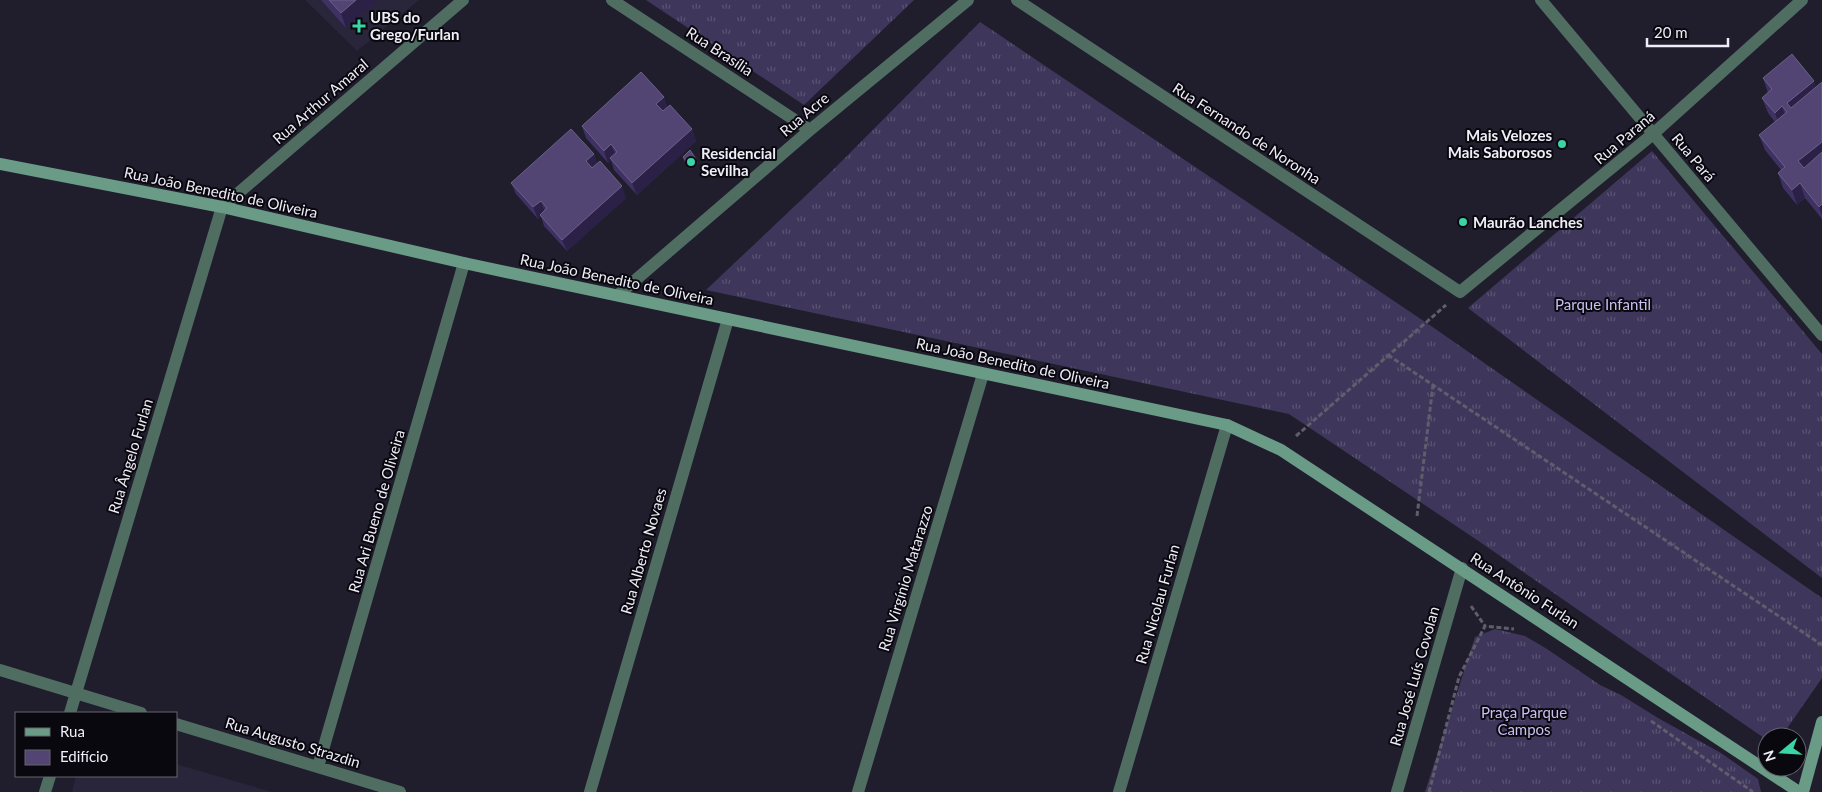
<svg xmlns="http://www.w3.org/2000/svg" width="1822" height="792" font-family="Lato,sans-serif">
  <defs>
    <pattern id="grass-tufts" width="24" height="20" patternUnits="userSpaceOnUse" patternTransform="scale(1.25)"><rect width="24" height="20" fill="#3f375b"/><path d="M3 7l-1-3M5 7V3M7 7l1-3M15 17l-1-3M17 17v-4M19 17l1-3" fill="none" stroke="#5b5473"/></pattern>
  </defs>
  <rect width="100%" height="100%" fill="#201d2d"/>
  <path fill="#29253a" d="M305,0H419L357,51Z
    M176,764L272,792H72L76,776H176Z"/>
  <path fill="url(#grass-tufts)" d="M646,0H914L804,105Z
    M980,22L1434,328L1822,598V678L1781,737H1767V740L1477,540L1289,414L706,290L835,168Z
    M1652,151L1822,354V578L1468,308Z
    M1495,629L1525,636L1547,649L1600,685L1621,695L1658,718L1721,753L1758,779L1761,792H1425L1475,637Z"/>
  <g fill="none" stroke-linecap="round" stroke-linejoin="round">
    <path stroke="#605d6c" stroke-width="3" stroke-dasharray="5 2.5" stroke-linecap="butt" d="M1388,355L1822,645
      M1296,436L1446,305
      M1417,516L1433,385
      M1471,606L1485,626
      M1651,721L1753,792
      M1429,792L1459,677L1485,626L1514,629"/>
    <path stroke="#4f6e61" stroke-width="12" d="M612,0L810,130
      M1017,0L1460,292L1653,134L1802,0
      M1541,0L1822,335
      M618,295L810,130L968,0
      M0,670L141,713
      M70,713L222,207L463,0
      M176,724L400,792
      M318,767L464,263
      M45,792L50,776
      M590,792L728,319
      M858,792L983,374
      M1119,792L1227,425
      M1397,792L1462,568"/>
    <path stroke="#699b87" stroke-width="12" d="M0,164L222,207L464,263L1227,425L1281,450L1799,792
      M1803,792L1822,722"/>
  </g>
  <path fill="#3f3163" d="M321,0H378L346,28Z
    M1763,78L1816,87L1822,82V219L1805,198L1797,205L1783,188L1778,173L1781,170L1765,150L1759,135L1775,122L1768,113L1762,98L1768,93Z
    M664,97L667,107L692,129L696,141L637,195L614,170L611,160L608,163L586,138L582,126Z
    M594,154L597,163L626,198L567,251L544,226L541,216L538,219L516,194L511,183Z
    M683,157L696,159L698,163L690,169L684,161Z"/>
  <path fill="#2b2147" d="M356,0H378L346,28L341,13Z
    M1814,81L1819,96L1792,118L1787,103Z
    M664,97L668,109L660,116L656,104Z
    M1782,106L1787,121L1780,127L1775,113Z
    M692,129L696,141L637,195L632,183Z
    M1822,142V161L1804,176L1798,161Z
    M611,144L616,156L610,158L611,160L608,163L604,151Z
    M594,154L598,165L590,172L586,161Z
    M696,159L698,163L690,169L689,165Z
    M1800,183L1805,198L1797,205L1792,190Z
    M622,186L626,198L567,251L562,240Z
    M541,201L545,212L540,215L541,216L538,219L533,207Z
    M1822,204V215L1819,207Z"/>
  <path fill="#524573" stroke="#6b6088" d="M329,0H356L341,13Z
    M1792,54L1814,81L1787,103L1791,108L1822,82V142L1798,161L1804,168L1822,152V204L1819,207L1800,183L1792,190L1778,173L1785,167L1759,135L1787,112L1782,106L1775,113L1762,98L1772,89L1763,78Z
    M641,72L664,97L656,104L663,111L670,105L692,129L632,183L610,158L617,152L611,144L604,151L582,126Z
    M571,129L594,154L586,161L592,168L600,161L622,186L562,240L540,215L547,208L541,201L533,207L511,183Z
    M690,150L696,159L689,165L683,157Z"/>
  <g fill="#3bd4a4" stroke="#0a080f" stroke-width="2">
    <path d="M356.5 18.5h5v5h5v5h-5v5h-5v-5h-5v-5h5z"/>
    <circle cx="1562" cy="144" r="5"/>
    <circle cx="691" cy="162" r="5"/>
    <circle cx="1463" cy="222" r="5"/>
  </g>
  <g text-anchor="middle" dominant-baseline="central" stroke-width="4" stroke-linejoin="round" paint-order="stroke">
    <g font-size="15" font-weight="bold" fill="#efedf8" stroke="#0a080f" text-anchor="start">
      <text x="370" y="17">UBS do<tspan x="370" dy="17">Grego/Furlan</tspan></text>
      <text x="1552" y="135" text-anchor="end">Mais Velozes<tspan x="1552" dy="17">Mais Saborosos</tspan></text>
      <text x="701" y="153">Residencial<tspan x="701" dy="17">Sevilha</tspan></text>
      <text x="1473" y="222">Maurão Lanches</text>
    </g>
    <g font-size="15" fill="#efedf8" stroke="#0a080f">
      <text transform="translate(720 51) rotate(33)">Rua Brasília</text>
      <text transform="translate(320 101) rotate(-41)">Rua Arthur Amaral</text>
      <text transform="translate(804 114) rotate(-40)">Rua Acre</text>
      <text transform="translate(1247 133) rotate(33)">Rua Fernando de Noronha</text>
      <text transform="translate(1624 137) rotate(-40)">Rua Paraná</text>
      <text transform="translate(1694 157) rotate(50)">Rua Pará</text>
      <text transform="translate(221 192) rotate(12)">Rua João Benedito de Oliveira</text>
      <text transform="translate(617 279) rotate(12)">Rua João Benedito de Oliveira</text>
      <text transform="translate(1013 363) rotate(12)">Rua João Benedito de Oliveira</text>
      <text transform="translate(130 456) rotate(-73)">Rua Ângelo Furlan</text>
      <text transform="translate(376 511) rotate(-74)">Rua Ari Bueno de Oliveira</text>
      <text transform="translate(643 551) rotate(-74)">Rua Alberto Novaes</text>
      <text transform="translate(905 578) rotate(-73)">Rua Virgínio Matarazzo</text>
      <text transform="translate(1525 590) rotate(33)">Rua Antônio Furlan</text>
      <text transform="translate(1157 604) rotate(-74)">Rua Nicolau Furlan</text>
      <text transform="translate(1414 676) rotate(-74)">Rua José Luís Covolan</text>
      <text transform="translate(293 742) rotate(17)">Rua Augusto Strazdin</text>
    </g>
    <g font-size="15" fill="#c8bff3" stroke="#0a080f">
      <text x="1603" y="304">Parque Infantil</text>
      <text x="1524" y="712">Praça Parque<tspan x="1524" dy="17">Campos</tspan></text>
    </g>
  </g>
  <rect x="15" y="712" width="162" height="65" fill="#0a080f" stroke="#66646c"/>
  <rect x="25" y="728" width="25" height="8" fill="#699b87" stroke="#66646c"/>
  <text x="60" y="737" font-size="15" fill="#efedf8">Rua</text>
  <rect x="25" y="750" width="25" height="15" fill="#524573" stroke="#66646c"/>
  <text x="60" y="762" font-size="15" fill="#efedf8">Edifício</text>
  <g transform="translate(1782 752) rotate(252)"><circle r="24" fill="#0a080f" stroke="#66646c"/>
  <path d="M0-4L9 19L0 12L-9 19Z" fill="#3bd4a4"/>
  <text y="-8" font-size="14" font-weight="bold" text-anchor="middle" fill="#efedf8">N</text>
  </g>
  <path d="M1647 38v8h81v-8" fill="none" stroke="#efedf8" stroke-width="2.5"/>
  <text x="1654" y="38" font-size="15" fill="#efedf8" stroke="#0a080f" stroke-width="4" paint-order="stroke">20 m</text>
</svg>
